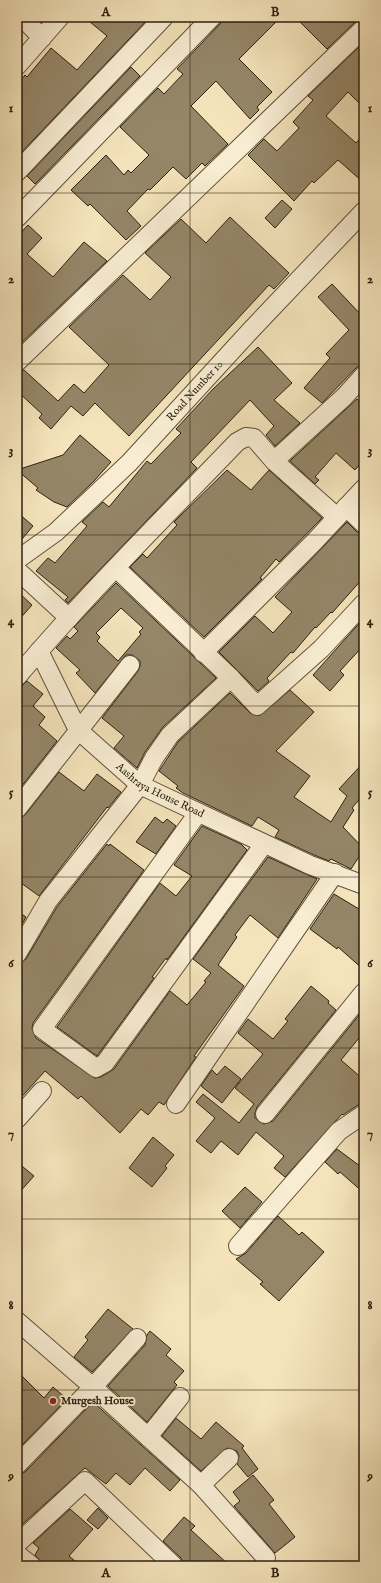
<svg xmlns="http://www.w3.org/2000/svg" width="381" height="1583" font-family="'IM FELL English',serif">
  <rect width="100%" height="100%" fill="#f4e3bb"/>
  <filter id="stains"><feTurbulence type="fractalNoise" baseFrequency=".005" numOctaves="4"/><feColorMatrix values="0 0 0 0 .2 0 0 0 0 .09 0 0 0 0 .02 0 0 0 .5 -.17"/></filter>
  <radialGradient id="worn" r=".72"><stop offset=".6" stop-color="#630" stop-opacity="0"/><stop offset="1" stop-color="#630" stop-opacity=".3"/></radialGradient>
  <path fill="#958668" stroke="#2e210f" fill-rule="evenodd" d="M84,17H150L17,157V85L25,75L27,77L51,48L77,70L107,36Z
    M223,17H281L239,59L272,92L257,107L259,110L250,119L216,81L191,106L228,144L205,166L202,163L186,179L173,167L150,190L148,189L127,211L141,226L126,240L90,204L88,206L71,190L106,155L124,175L128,170L131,173L149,155L120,127L158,88L164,94L183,74L177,69L220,24Z
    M295,17H360L327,49Z
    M363,43L364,108L348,92L326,116L356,143L364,134V183L338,160L314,183L312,181L294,201L248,155L264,139L277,151L299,128L293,122L313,100L308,96Z
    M131,67L140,76L35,184L27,176Z
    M282,200L292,209L275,228L265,218Z
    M230,217L289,273L274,289L269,285L129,436L95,403L83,416L71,406L51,429L39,418L42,414L17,391V372L24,370L58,401L74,384L84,393L109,365L69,327L123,275L150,300L171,277L145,253L181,219L206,243Z
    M28,225L42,238L27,254L53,277L84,242L107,261L17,347V237Z
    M332,284L364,318V363L356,368L322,403L304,388L330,358L326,354L349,330L318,297Z
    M258,347L292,383L274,400L300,423L275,446L266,435L274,426L250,400L191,462L197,468L68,603L65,600L68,597L36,571L48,558L55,563L87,526L82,522L103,502L109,507L147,461L151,464L181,433L176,429L213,389Z
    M357,399L364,405V459L355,470L336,453L315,477L319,480L315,484L290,461Z
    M80,435L111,462L94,481L67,507L54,502L36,490L38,488L17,470L63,455Z
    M227,470L251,490L269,470L322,518L279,562L276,559L260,578L262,579L204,637L130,567L143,554L147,558L177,525L174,522Z
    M17,512L33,526L17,545Z
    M347,522L357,532L364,534V577L332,613L331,612L316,628L315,627L293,653L291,652L267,678L269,681L258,691L219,652L255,616L273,633L292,612L275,597Z
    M116,583L216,678L163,727L145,752L137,768L114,748L124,736L102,718L138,671L140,666V661L132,655H126L95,693L76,673L80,670L56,648L67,636L70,639L78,631L74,627ZM121,608L143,628L139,632L141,634L118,661L97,641L100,637L96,633Z
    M17,591L32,605L17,622Z
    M364,618V645L340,671L344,675L330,691L313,675Z
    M27,681L43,694L33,706L45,717L39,725L57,741L17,792V687H21Z
    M290,690L314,712L276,751L310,776L294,797L331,822L347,796L339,789L364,762V794L352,808L354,810L343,827L364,849L351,869L331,859L329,861L314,855L275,837L279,830L258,817L252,826L183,793L176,788L178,786L159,771L178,742L230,693L250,713L259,716Z
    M59,772L84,791L97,774L121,792L108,808L107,807L39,896L17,880V819L25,815Z
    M155,817L163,823L167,819L176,826L156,854L136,842Z
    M202,826L241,844L247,850L167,960L166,958L152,977L154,978L97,1056L57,1027L160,883L176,896L192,876L174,865Z
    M107,844L109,846L110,844L144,870L33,1023L32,1028L36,1038L95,1078L101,1077L114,1069L170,991L187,1005L206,982L204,981L211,973L193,959L268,857L317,879L278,938L250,915L235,935L237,937L218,965L244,986L194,1056L196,1057L164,1105L159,1102L148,1115L141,1109L120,1133L81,1096L78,1099L45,1071L17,1102V964L26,959L57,907Z
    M334,894L364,912V970L338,947L337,949L310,929Z
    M17,911L26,917L17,933Z
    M311,986L329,1001L328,1003L336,1010L257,1107L255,1113V1118L264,1124L273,1121L364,1009V1032L341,1060L364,1080V1104L358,1105L343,1115L342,1114L285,1177L274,1168L284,1156L256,1132L238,1155L221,1141L211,1153L196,1141L215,1118L196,1102L203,1094L239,1123L254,1104L235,1088L263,1054L238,1033L248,1019L273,1039L288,1021L285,1019Z
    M225,1066L241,1079L222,1103L201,1086L212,1070L217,1075Z
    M153,1137L174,1155L165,1166L167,1168L152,1187L129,1168Z
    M337,1149L364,1169V1193L340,1172L338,1174L325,1162Z
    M17,1162L34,1176L17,1195Z
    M245,1187L262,1202L240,1228L222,1211Z
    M278,1216L299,1235L302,1232L324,1252L279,1301L260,1284L263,1282L236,1259L246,1253Z
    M108,1309L133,1329L92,1372L74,1357L88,1340L85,1337Z
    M150,1331L171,1349L166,1355L184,1371L174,1382L177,1385L147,1422L108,1386L145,1345L147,1335Z
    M17,1371L44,1398L53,1387L67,1399L17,1450V1425L23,1418L17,1412Z
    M93,1402L180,1480L170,1491L145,1468L130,1485L116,1473L106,1484L85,1468L17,1529V1475L25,1472Z
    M176,1418L201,1439L216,1422L244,1446L242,1448L258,1469L248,1477L237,1464L239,1456L237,1451L227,1448L201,1471L162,1436Z
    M253,1475L274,1500L269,1504L295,1537L275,1553L234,1506L240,1501L233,1492Z
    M98,1508L108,1518L98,1529L87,1520Z
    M70,1509L93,1529L69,1556L81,1566H45L35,1555L39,1548L33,1543Z
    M184,1517L195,1526L191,1530L230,1566H184L181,1558L163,1541Z"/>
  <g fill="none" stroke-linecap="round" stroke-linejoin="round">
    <g stroke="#60523a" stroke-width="20">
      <g id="minor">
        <path d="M22,17L42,38"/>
        <path d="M17,66L60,17"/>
        <path d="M17,172L164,17"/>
        <path d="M17,218L212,17"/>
        <path d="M17,362L364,28"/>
        <path d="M274,461L337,517"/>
        <path d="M346,507L364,524"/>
        <path id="s1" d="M17,560L56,532L129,463L251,330L364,211"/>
        <path d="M116,568L231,678L257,706L321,649L364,603"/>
        <path d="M17,570L69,618"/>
        <path id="s2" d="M39,651L78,730L140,785L310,865L364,885"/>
        <path d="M203,653L314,542L364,488"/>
        <path d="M17,677C86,595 163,519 237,442L246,437L254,438L274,461L344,397L364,375"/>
        <path d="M17,809L130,665"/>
        <path d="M198,813L42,1029L96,1068L105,1063L264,844"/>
        <path d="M17,954L48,901L140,785L154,758L170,735L231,678"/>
        <path d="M176,1104L335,873"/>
        <path d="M265,1114L364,992"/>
        <path d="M17,1119L42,1091"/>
        <path d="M238,1246L339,1131L364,1114"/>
        <path d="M17,1321L93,1387L201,1485L266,1558"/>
        <path d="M148,1437L180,1397"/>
        <path d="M17,1465L93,1387L137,1338"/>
        <path d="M201,1485L229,1458"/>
        <path d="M17,1544L85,1481L174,1566"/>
        <path d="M17,1554L32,1566"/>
      </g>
    </g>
    <use href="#minor" stroke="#f8edd3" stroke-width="18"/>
  </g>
  <path fill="none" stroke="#2e210f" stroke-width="1" stroke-opacity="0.55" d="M190,17V1566M17,193H364M17,364H364M17,535H364M17,706H364M17,877H364M17,1048H364M17,1219H364M17,1390H364"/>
  <circle fill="#8f2418" stroke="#f8edd3" stroke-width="1.5" cx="53" cy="1401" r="4"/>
  <g text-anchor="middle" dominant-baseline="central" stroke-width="3.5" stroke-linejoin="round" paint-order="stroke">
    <g font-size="11" fill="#2e210f" stroke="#f8edd3">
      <text stroke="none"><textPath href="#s1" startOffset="246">Road Number 10</textPath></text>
      <text stroke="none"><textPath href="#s2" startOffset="191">Aashraya House Road</textPath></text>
    </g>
    <g font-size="11" font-weight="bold" fill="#2e210f" stroke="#f8edd3" text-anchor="start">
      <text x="61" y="1401">Murgesh House</text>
    </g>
  </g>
  <rect width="381" height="1583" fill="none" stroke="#f4e3bb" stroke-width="44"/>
  <rect x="22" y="22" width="337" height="1539" fill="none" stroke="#2e210f" stroke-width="1.5"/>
  <g font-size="13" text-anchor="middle" font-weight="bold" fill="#2e210f">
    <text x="106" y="16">A</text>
    <text x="275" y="16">B</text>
    <text x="11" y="112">1</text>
    <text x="370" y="112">1</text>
    <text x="11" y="283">2</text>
    <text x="370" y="283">2</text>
    <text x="11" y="454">3</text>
    <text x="370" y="454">3</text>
    <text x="11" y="625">4</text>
    <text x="370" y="625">4</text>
    <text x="11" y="796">5</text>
    <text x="370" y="796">5</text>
    <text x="11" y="967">6</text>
    <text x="370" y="967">6</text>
    <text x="11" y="1138">7</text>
    <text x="370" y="1138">7</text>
    <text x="11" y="1309">8</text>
    <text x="370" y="1309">8</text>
    <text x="11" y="1480">9</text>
    <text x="370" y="1480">9</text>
    <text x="106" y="1577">A</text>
    <text x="275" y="1577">B</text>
  </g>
  <rect width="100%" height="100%" filter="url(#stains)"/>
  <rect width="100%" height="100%" fill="url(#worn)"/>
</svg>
